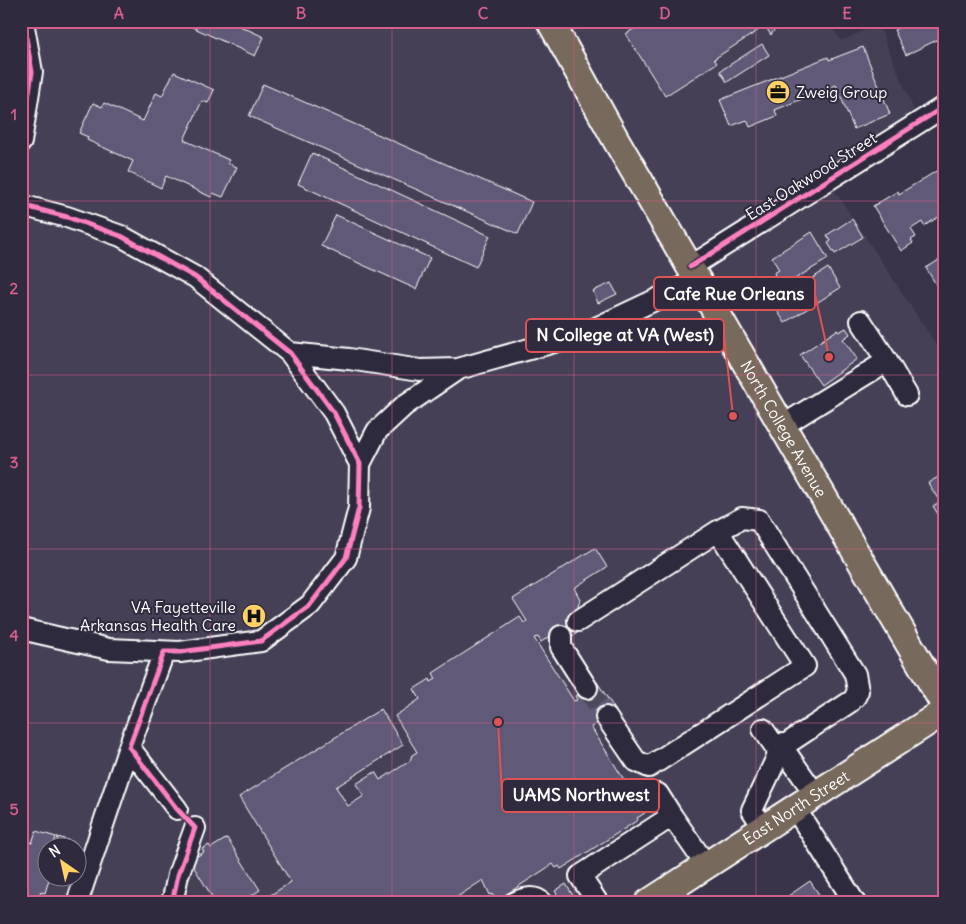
<svg xmlns="http://www.w3.org/2000/svg" width="966" height="924" font-family="Delius,sans-serif">
  <rect width="100%" height="100%" fill="#393449"/>
  <filter id="ink" filterUnits="userSpaceOnUse"><feTurbulence type="fractalNoise" baseFrequency=".02" numOctaves="2"/><feDisplacementMap in="SourceGraphic" scale="10" xChannelSelector="R" yChannelSelector="G"/><feConvolveMatrix kernelMatrix="1 2 1 2 8 2 1 2 1" color-interpolation-filters="sRGB"/></filter>
  <g filter="url(#ink)">
    <path fill="#453f57" fill-rule="evenodd" d="M21,21H828L841,41L878,24L919,122L828,180L945,358V903H855L795,808L648,903H21ZM48,846H78V876H48Z"/>
    <path fill="#605a78" stroke="#fff" d="M179,21H229L264,37L255,56Z
      M646,21H778V24L771,35L765,26L714,59L717,63L665,96L626,34Z
      M911,21H945V36L906,55L894,30Z
      M762,44L769,55L727,82L720,71Z
      M863,47L890,114L854,129L836,85L775,110L777,116L750,127L747,120L731,126L720,100L828,57L829,60Z
      M174,72L214,90L208,103L202,101L184,140L229,160L227,163L237,167L223,197L213,193L211,197L166,176L161,188L128,172L133,161L87,140L88,137L79,133L93,103L102,107L104,103L143,121L156,93L162,96Z
      M263,84L532,202L518,234L249,116Z
      M312,153L490,236L476,267L298,184Z
      M938,170L945,182V201L943,202L945,213L924,226L922,222L911,229L916,237L911,240L913,243L901,251L873,206L898,191L899,194Z
      M336,215L430,258L416,289L321,246Z
      M852,219L863,237L835,254L828,243L831,241L827,235Z
      M812,232L828,259L788,283L782,286L778,284L774,273L779,270L772,257Z
      M945,253V284L938,288L926,268L944,257L942,255Z
      M828,268L840,288L785,323L773,304Z
      M611,283L617,294L598,303L593,291Z
      M846,328L850,334L843,339L857,359L821,385L800,355L837,330L839,332Z
      M945,473V516L941,519L933,506L940,502L928,483Z
      M595,548L607,567L574,588L580,599L577,611L580,631L565,642L558,631L541,642L538,637L534,638L574,701L577,700L575,696L597,682L616,711L591,727L645,813L637,818L638,820L561,869L559,866L556,868L553,864L496,901L492,894L490,895L483,880L448,903H258L291,882L239,797L381,709L403,745L336,787L348,806L364,796L356,784L375,772L380,780L410,761L412,755L417,752L395,716L420,699L414,689L430,679L431,682L436,679L433,673L520,617L524,623L527,621L513,599Z
      M36,831L56,837L53,846H48V876H50L45,893L41,892L37,903H21V867L29,842L32,843Z
      M58,837L76,843L75,846H56Z
      M227,838L260,890L249,897L253,903H216L190,861L204,852L202,849L209,845L211,848Z
      M810,881L820,896L810,903H778Z
      M566,884L575,899L570,903H563L555,891Z"/>
    <g fill="none" stroke-linecap="round" stroke-linejoin="round">
      <path stroke="#4d485b" stroke-width="20" stroke-dasharray="20 10" stroke-linecap="butt" d="M587,688L606,717"/>
      <g stroke="#fff" stroke-width="24">
        <path id="minor" d="M21,142L32,72L23,21
          M21,205L67,217L121,236L195,277L290,353L334,413L360,464L359,508L346,558L310,605L261,641L180,652L109,649L21,629
          M690,267L945,106
          M290,353L349,359L420,370L458,369L583,334L697,280
          M887,361L907,395
          M782,426L887,361L861,321
          M360,464L377,431L405,405L458,369
          M578,621L718,531L742,518L759,520L855,674L858,691L855,697
          M561,636V647L587,688
          M164,652L129,747L177,809
          M606,717L636,761L649,767L805,666L718,531
          M763,729L774,745L780,744L815,794
          M658,794L672,816
          M795,808L855,903
          M764,828L752,810L782,747L850,702
          M77,903L129,747
          M172,903L178,875L195,828
          M514,903C523,898 535,895 542,903
          M598,903L580,876L672,816L706,865"/>
      </g>
      <g stroke="#fff" stroke-width="30">
        <g id="major">
          <path id="s1" d="M550,21L616,140L945,706"/>
          <path id="s2" d="M648,903L945,711"/>
        </g>
      </g>
      <use href="#minor" stroke="#2f2a3d" stroke-width="20"/>
      <use href="#major" stroke="#77695c" stroke-width="26"/>
      <g stroke="#2f2a3d" stroke-width="8">
        <path id="cycleway" d="M21,142L32,72L23,21
          M21,205L67,217L121,236L195,277L290,353L334,413L360,464L359,508L346,558L310,605L261,641L180,652H164L129,747L177,809L195,828L178,875L172,903
          M690,267L945,106"/>
      </g>
      <use href="#cycleway" stroke="#ff80c0" stroke-width="5"/>
    </g>
  </g>
  <path fill="none" stroke="#d45d8c" stroke-width="1" stroke-opacity="0.55" d="M210,21V903M392,21V903M574,21V903M756,21V903M21,201H945M21,375H945M21,549H945M21,723H945"/>
  <defs>
    <g id="office-disc" transform="scale(1.25)"><circle r="9.5" fill="#ffd166" stroke="#2f2a3d"/><path d="M-6-3h4V-5.5h4V-3h4V5H-6ZM-1-4.5V-3h2v-1.5ZM-6 0V1H6V0Z" fill="#111"/></g>
    <g id="hospital-disc" transform="scale(1.25)"><circle r="9.5" fill="#ffd166" stroke="#2f2a3d"/><path d="M-5-5h3v3.5h4V-5h3V5h-3V1.5h-4V5h-3Z" fill="#111"/></g>
  </defs>
  <g fill-rule="evenodd">
    <use href="#office-disc" x="778" y="92"/>
    <use href="#hospital-disc" x="254" y="616"/>
  </g>
  <g text-anchor="middle" dominant-baseline="central" stroke-width="4" stroke-linejoin="round" paint-order="stroke">
    <g font-size="16" fill="#fff" stroke="#2f2a3d" text-anchor="start">
      <text x="796" y="92">Zweig Group</text>
      <text x="236" y="607" text-anchor="end">VA Fayetteville<tspan x="236" dy="18">Arkansas Health Care</tspan></text>
    </g>
    <g font-size="16" fill="#fff" stroke="#2f2a3d">
      <text transform="translate(811 176) rotate(-32)">East Oakwood Street</text>
      <text stroke="none"><textPath href="#s1" startOffset="470">North College Avenue</textPath></text>
      <text stroke="none"><textPath href="#s2" startOffset="176">East North Street</textPath></text>
    </g>
  </g>
  <path fill="none" stroke="#de5353" stroke-width="2" d="M829 357L815 294M733 416L724 335M498 722L502 795"/>
  <g fill="#de5353" stroke="#2f2a3d" stroke-width="2">
    <circle cx="829" cy="357" r="5"/>
    <circle cx="733" cy="416" r="5"/>
    <circle cx="498" cy="722" r="5"/>
  </g>
  <g fill="#2f2a3d" stroke="#de5353" stroke-width="2">
    <rect x="654" y="277" width="161" height="33" rx="5"/>
    <rect x="526" y="319" width="198" height="33" rx="5"/>
    <rect x="502" y="779" width="157" height="33" rx="5"/>
  </g>
  <g font-size="18" text-anchor="middle" font-weight="bold" fill="#fff">
    <text x="734" y="300">Cafe Rue Orleans</text>
    <text x="625" y="341">N College at VA (West)</text>
    <text x="581" y="801">UAMS Northwest</text>
  </g>
  <rect width="966" height="924" fill="none" stroke="#2f2a3d" stroke-width="55"/>
  <g transform="translate(62 862) rotate(326)"><circle r="24" fill="#2f2a3d" stroke="#827f8b"/>
  <path d="M0-4L9 19L0 12L-9 19Z" fill="#ffd166"/>
  <text y="-8" font-size="14" font-weight="bold" text-anchor="middle" fill="#ffffff">N</text>
  </g>
  <rect x="28" y="28" width="910" height="868" fill="none" stroke="#d45d8c" stroke-width="2"/>
  <g font-size="16" text-anchor="middle" font-weight="bold" fill="#d45d8c">
    <text x="119" y="19">A</text>
    <text x="301" y="19">B</text>
    <text x="483" y="19">C</text>
    <text x="665" y="19">D</text>
    <text x="847" y="19">E</text>
    <text x="14" y="120">1</text>
    <text x="14" y="294">2</text>
    <text x="14" y="468">3</text>
    <text x="14" y="641">4</text>
    <text x="14" y="815">5</text>
  </g>
</svg>
